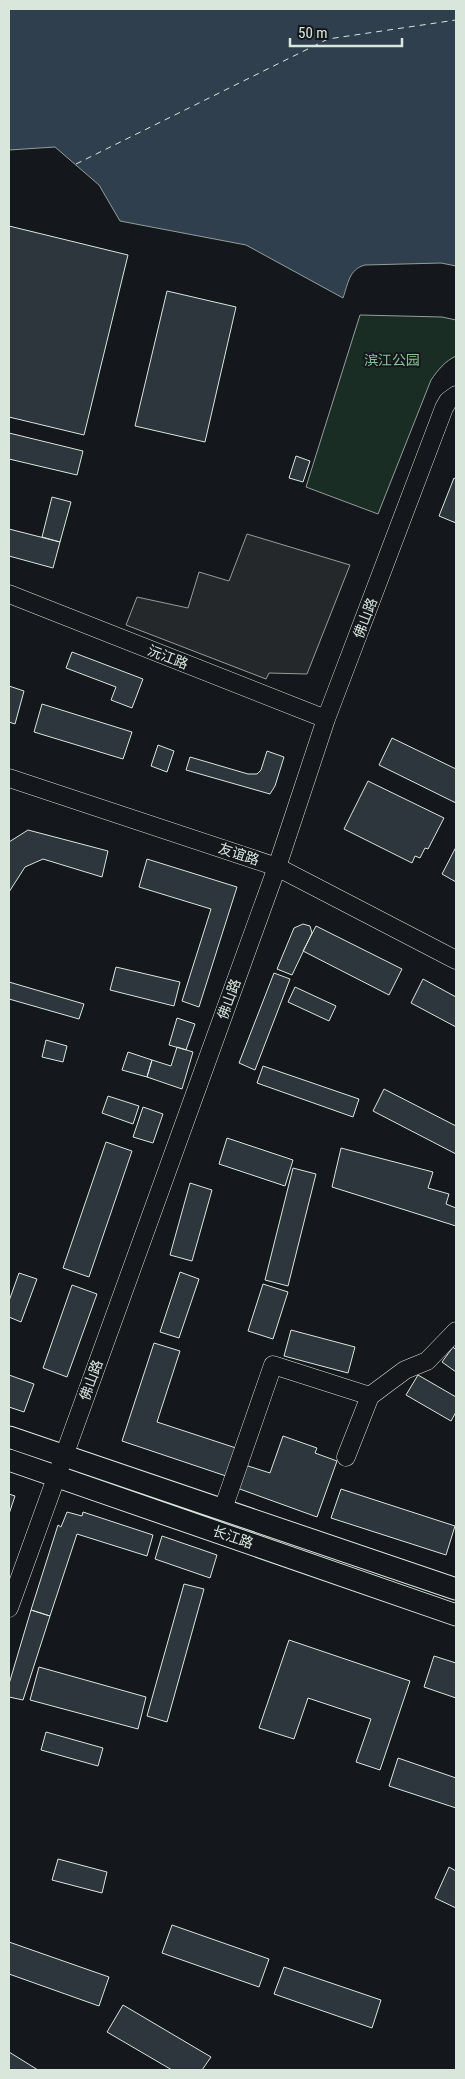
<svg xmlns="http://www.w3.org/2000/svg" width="465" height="2079" font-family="'Roboto Condensed','Noto Sans SC',sans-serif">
  <rect width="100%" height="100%" fill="#14181c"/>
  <path fill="#1a2d24" stroke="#939e99" d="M360,315L442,317L456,320V356C445,361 438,370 431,380L378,514L306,487Z"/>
  <path fill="#24282b" stroke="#939e99" d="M247,534L350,565L307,674L269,673L266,679L126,625L137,597L188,608L199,572L229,581Z"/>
  <path fill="#2f3f4d" stroke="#939e99" d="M9,9H456V266L441,263L365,265C349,269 348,284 343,298L246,245L120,221L99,185L55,147L9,150Z"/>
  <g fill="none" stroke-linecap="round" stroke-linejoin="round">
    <path stroke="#d8e6dc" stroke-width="1" stroke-dasharray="6 5" stroke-linecap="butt" d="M76,164L328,39L456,20"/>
  </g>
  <path fill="#2c363c" stroke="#d8e6dc" d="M9,226L128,255L84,435L9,417Z
    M167,291L236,307L205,442L135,426Z
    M9,433L83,451L77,475L9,459Z
    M296,456L310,461L303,482L289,478Z
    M454,478L456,479V523L439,516Z
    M52,497L71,502L60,542L42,537Z
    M9,529L60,542L53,568L9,556Z
    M72,652L143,679L132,708L111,700L116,687L66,668Z
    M9,686L24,691L15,724L9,722Z
    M42,704L132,732L123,759L34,732Z
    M392,738L456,769V803L379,765Z
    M158,745L174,751L167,772L151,766Z
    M267,751L284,757L275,786L270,794L186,770L190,757L248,774H257L261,770Z
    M368,781L444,818L428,849L425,848L420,858L415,856L412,863L344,829Z
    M28,830L108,851L102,877L43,859L25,867L9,892V842Z
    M456,847V882L442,874Z
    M147,859L237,887L199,1007L182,1001L211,909L139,887Z
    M303,924L310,926L312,933L292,975L277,969L294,928Z
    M316,926L402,969L389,995L303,951Z
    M116,967L180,982L174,1006L110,990Z
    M274,973L290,979L255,1070L239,1063Z
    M423,979L456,997V1027L411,1003Z
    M9,982L84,1004L79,1019L9,999Z
    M295,987L336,1006L329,1021L288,1002Z
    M177,1018L195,1024L186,1050L169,1045Z
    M46,1040L67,1046L63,1062L42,1057Z
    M177,1047L193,1052L182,1089L147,1077L152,1060L171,1066Z
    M128,1052L152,1060L147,1077L122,1070Z
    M263,1066L359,1099L353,1117L257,1083Z
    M384,1089L456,1126V1154L373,1111Z
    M108,1096L139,1106L133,1124L102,1113Z
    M143,1107L163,1114L153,1143L133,1137Z
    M227,1138L293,1160L285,1186L219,1164Z
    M106,1142L132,1151L89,1277L63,1268Z
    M341,1148L433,1172L428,1188L449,1194L446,1204L456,1208V1226L332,1187Z
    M293,1168L316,1174L288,1286L265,1280Z
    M190,1183L212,1190L192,1261L170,1255Z
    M180,1272L199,1279L179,1338L160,1332Z
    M19,1273L37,1279L21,1322L9,1317V1301Z
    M263,1284L288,1292L273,1339L248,1331Z
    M72,1285L97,1294L67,1377L43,1368Z
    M291,1330L355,1347L348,1373L284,1356Z
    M154,1343L180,1351L157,1422L236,1448L226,1476L122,1441Z
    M453,1347L456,1350V1372L442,1362Z
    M9,1375L34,1384L24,1412L9,1407Z
    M418,1375L456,1397V1412L451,1421L406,1395Z
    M283,1436L317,1448L315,1453L337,1461L317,1517L237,1488L245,1465L270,1473Z
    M341,1489L455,1526L446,1555L331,1518Z
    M9,1494L15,1496L9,1514Z
    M67,1512L82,1516L83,1512L153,1535L147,1556L77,1534L50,1616L31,1610L58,1525L61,1527Z
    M162,1536L217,1555L210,1578L155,1559Z
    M184,1584L204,1589L167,1722L147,1716Z
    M31,1610L50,1616L23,1700L9,1697V1684Z
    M289,1640L410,1681L380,1770L356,1762L371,1719L308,1698L294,1739L259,1728Z
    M434,1656L456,1663V1698L424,1687Z
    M39,1667L146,1697L138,1729L30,1700Z
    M46,1732L103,1748L98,1766L41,1750Z
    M398,1758L456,1778V1808L389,1786Z
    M58,1859L107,1872L102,1893L52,1880Z
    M449,1867L456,1871V1908L435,1898Z
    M172,1925L269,1959L259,1987L162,1953Z
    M9,1942L109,1977L99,2006L9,1974Z
    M284,1967L381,2000L372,2028L274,1994Z
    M123,2005L211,2057L202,2070H172L107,2032Z
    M9,2052L38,2070H9Z"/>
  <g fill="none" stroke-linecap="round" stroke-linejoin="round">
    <g stroke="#d8e6dc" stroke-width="19">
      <path id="minor" d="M9,594L326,719
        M9,778L277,867L456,960
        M346,1457L370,1396
        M223,1509L273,1365L370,1396L405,1370L427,1361L456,1331
        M9,1608L277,867L326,719L444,408L448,401L456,395"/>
    </g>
    <g stroke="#d8e6dc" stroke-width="23">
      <path id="major" d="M9,1437L456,1589
        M9,1460L456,1615"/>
    </g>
    <use href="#minor" stroke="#14181c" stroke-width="18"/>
    <use href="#major" stroke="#14181c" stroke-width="21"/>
  </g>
  <g text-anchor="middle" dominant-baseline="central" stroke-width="4" stroke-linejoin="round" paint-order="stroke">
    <g font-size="14" fill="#8ac095" stroke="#14181c">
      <text x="392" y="360">滨江公园</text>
    </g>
    <g font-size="14" fill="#d8e6dc" stroke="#14181c">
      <text transform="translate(365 618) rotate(-69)">佛山路</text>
      <text transform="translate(168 657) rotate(21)">沅江路</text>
      <text transform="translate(239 854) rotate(18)">友谊路</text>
      <text transform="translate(229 999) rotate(-70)">佛山路</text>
      <text transform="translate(91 1380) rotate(-70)">佛山路</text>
      <text transform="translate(233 1537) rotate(19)">长江路</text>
    </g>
  </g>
  <rect width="465" height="2079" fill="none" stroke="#d8e6dc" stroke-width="20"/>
  <path d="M290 38v8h112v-8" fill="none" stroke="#d8e6dc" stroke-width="2.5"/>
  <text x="298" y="38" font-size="15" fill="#d8e6dc" stroke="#14181c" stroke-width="4" paint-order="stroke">50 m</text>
</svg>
